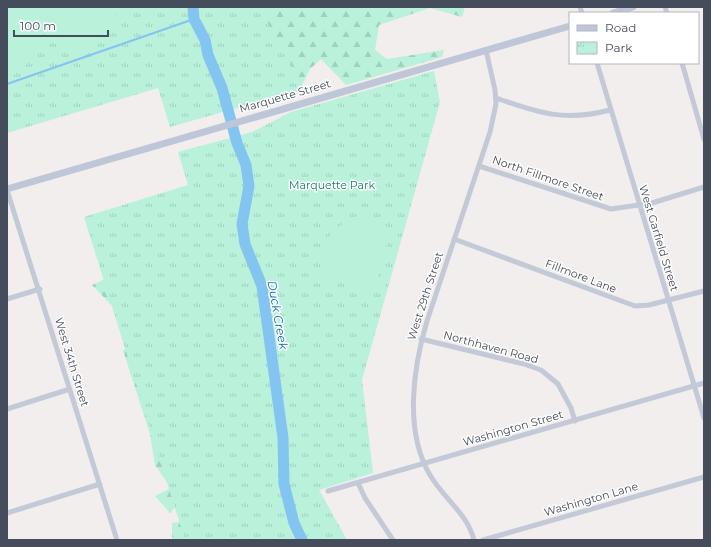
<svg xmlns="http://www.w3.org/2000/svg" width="711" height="547" font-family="Montserrat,sans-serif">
  <defs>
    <pattern id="forest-firs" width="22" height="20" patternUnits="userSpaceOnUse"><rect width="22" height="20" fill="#b9f1da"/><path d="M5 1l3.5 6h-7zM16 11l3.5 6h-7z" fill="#a0d0be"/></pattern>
    <pattern id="park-tufts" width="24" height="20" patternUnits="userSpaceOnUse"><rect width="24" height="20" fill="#b9f1da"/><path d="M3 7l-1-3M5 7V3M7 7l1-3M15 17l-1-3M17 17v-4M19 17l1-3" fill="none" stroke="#a0d0be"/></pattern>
  </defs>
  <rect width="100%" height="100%" fill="#f1eeed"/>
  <path fill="url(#forest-firs)" d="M238,7H465L462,17L430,8L379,25L375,50L387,59L444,50L442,57L346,85L321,59L310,69L298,93L292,97Z
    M107,278L117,311L92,285Z
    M131,347L181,500L170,513L155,496L171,488L155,465L150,434L123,350Z
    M187,521L191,540H172V523Z"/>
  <path fill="url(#park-tufts)" d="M7,7H259L291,64L303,89L170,127L158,88L7,133Z
    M434,71L440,102L362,380L373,473L319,490L347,540H185L84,217L188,185L178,152L252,132L291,112Z"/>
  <path fill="#b9f1da" d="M7,7H44C47,40 36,63 7,79Z
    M46,7H116C116,15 116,22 112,29C107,39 81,48 71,53L56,24L49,17Z
    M363,220L381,224L391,229L376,286L371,289L322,279C318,258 321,238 341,225C347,222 356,221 363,220Z"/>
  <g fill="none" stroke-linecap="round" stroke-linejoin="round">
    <path stroke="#83c4f1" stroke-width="2" d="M7,84L194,19"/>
    <path stroke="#83c4f1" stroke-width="11" d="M193,7L194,19L205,40L208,55L222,88L237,143L246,165L249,186L242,224L245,244L262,286L283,438L284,484L294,523L302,540"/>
    <path stroke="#c3c9d6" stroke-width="5" d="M580,7L582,13
      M665,7L667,13
      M597,63L704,418
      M682,63L704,139
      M496,98C539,113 565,122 610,110
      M479,166L611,209L652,203L704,187
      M7,190L117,540
      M454,239L635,306L649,305L704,291
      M7,299L40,289
      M421,339L524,364L541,370L558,384L571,408L575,421
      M7,409L70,389
      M358,483L365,498L393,540
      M328,491L704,383
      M7,513L100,484
      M474,540C467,513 444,499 430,475C404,431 413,368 427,321L490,132L496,104L495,90L486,50
      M483,540L704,477"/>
    <path stroke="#bfc6d8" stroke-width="7" d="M613,13L633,7
      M7,189L570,26"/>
  </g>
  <g text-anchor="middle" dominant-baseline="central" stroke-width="3" stroke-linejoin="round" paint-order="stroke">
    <g font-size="11" fill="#454c5c" stroke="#fff">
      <text transform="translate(285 96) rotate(-16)">Marquette Street</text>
      <text transform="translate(548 178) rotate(19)">North Fillmore Street</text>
      <text transform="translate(659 238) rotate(73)">West Garfield Street</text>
      <text transform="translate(581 276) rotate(21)">Fillmore Lane</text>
      <text transform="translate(425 296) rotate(-72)">West 29th Street</text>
      <text transform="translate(491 347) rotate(15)">Northhaven Road</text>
      <text transform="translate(72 362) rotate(73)">West 34th Street</text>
      <text transform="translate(513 428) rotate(-16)">Washington Street</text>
      <text transform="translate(591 499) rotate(-16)">Washington Lane</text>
    </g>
    <g font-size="11" fill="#118261" stroke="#fff">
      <text x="332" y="185">Marquette Park</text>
    </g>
    <g font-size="12" font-style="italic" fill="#0469b0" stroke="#fff">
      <text transform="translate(278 315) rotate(80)">Duck Creek</text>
    </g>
  </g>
  <rect width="711" height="547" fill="none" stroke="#454c5c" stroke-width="16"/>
  <rect x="569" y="12" width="130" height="52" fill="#ffffff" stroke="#b5b7be"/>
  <rect x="577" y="25" width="20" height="6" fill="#bfc6d8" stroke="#b5b7be"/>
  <text x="605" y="32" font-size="12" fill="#454c5c">Road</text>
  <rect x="577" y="42" width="20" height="12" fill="url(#park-tufts)" stroke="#b5b7be"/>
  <text x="605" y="52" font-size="12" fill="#454c5c">Park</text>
  <path d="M14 30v6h94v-6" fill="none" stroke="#454c5c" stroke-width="2"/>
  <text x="20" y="30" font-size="12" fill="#454c5c" stroke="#ffffff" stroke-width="3" paint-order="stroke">100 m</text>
</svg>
